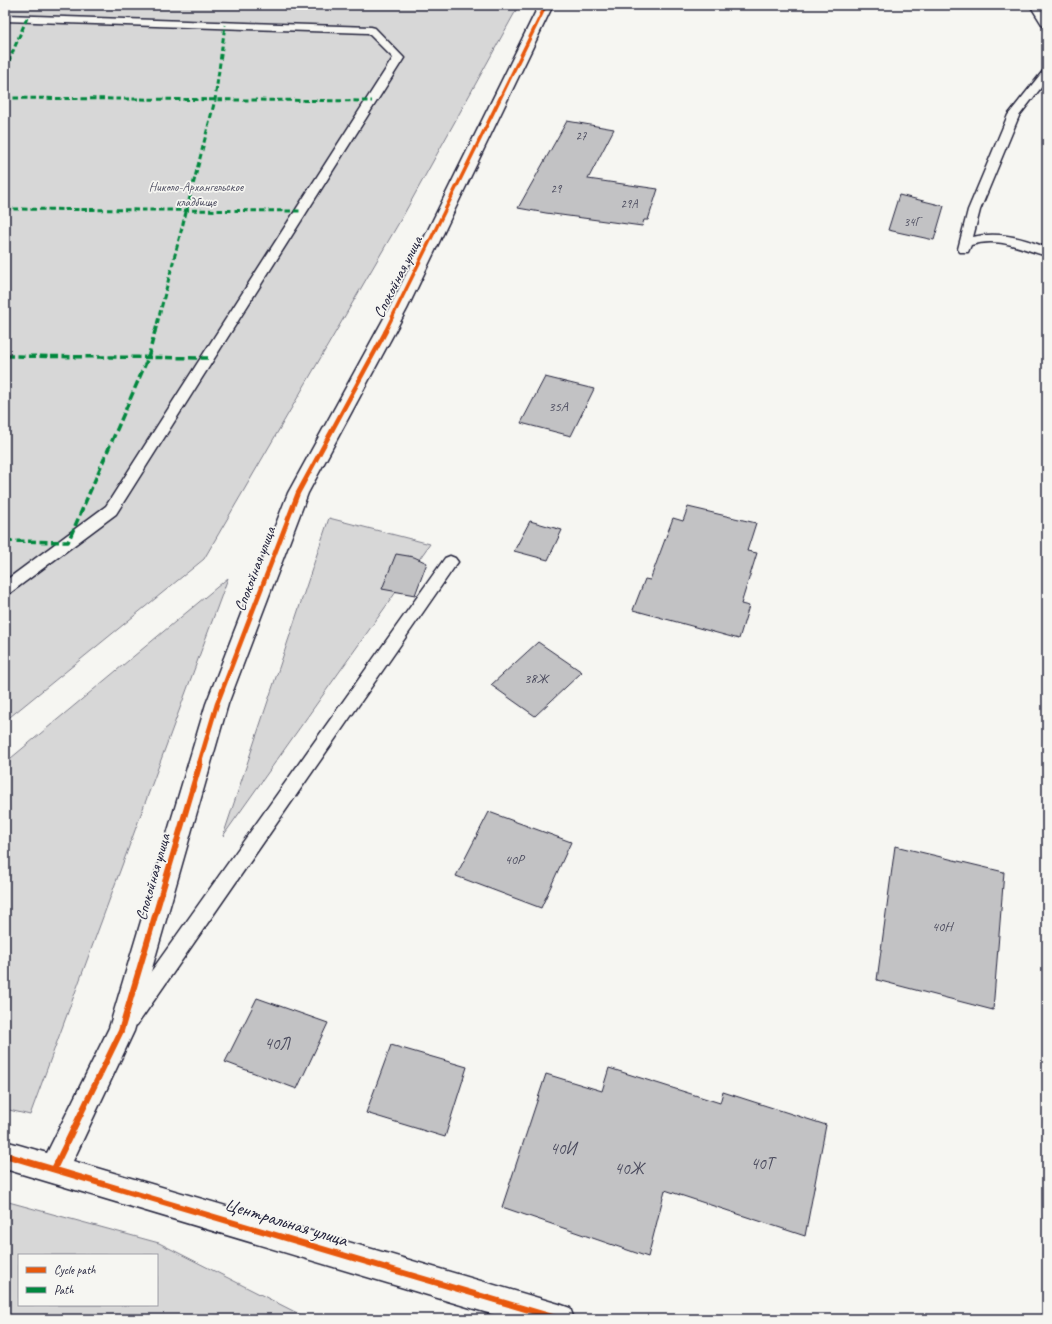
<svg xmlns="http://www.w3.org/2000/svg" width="1052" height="1324" font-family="Caveat,sans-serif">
  <rect width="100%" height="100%" fill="#f6f6f2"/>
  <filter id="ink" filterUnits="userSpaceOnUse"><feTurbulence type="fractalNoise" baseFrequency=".025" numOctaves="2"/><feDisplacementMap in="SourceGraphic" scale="8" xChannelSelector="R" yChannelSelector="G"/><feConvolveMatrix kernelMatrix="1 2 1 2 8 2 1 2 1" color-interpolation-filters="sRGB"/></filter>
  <g filter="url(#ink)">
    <path fill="#d7d7d7" stroke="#7c7c89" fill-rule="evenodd" d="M5,5H519L404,214L204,559L5,721Z
      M329,518L430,544L223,836Z
      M228,578L30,1115L5,1109V763Z
      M5,1201L159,1243L309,1319H5ZM19,1255H157V1305H19Z"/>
    <path fill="#c2c2c4" stroke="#22223b" d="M567,121L614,129L588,179L658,189L648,220H644L642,226L546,213L518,208Z
      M899,195L944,206L934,240L888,230Z
      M545,377L594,389L571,436L521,423Z
      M688,507L756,523L747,551L757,553L741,604L749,606L739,639L633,610L645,579L650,580L673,518L683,521Z
      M530,521L562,530L548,560L514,551Z
      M396,554L414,557L427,563L415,595L382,589Z
      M538,642L582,672L535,716L491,685Z
      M489,812L571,842L541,908L456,876Z
      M895,846L1004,872L993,1010L877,980Z
      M257,998L328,1023L297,1089L225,1062Z
      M391,1045L467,1067L445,1137L366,1113Z
      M609,1068L720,1103L723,1092L826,1125L805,1236L665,1190L648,1257L502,1207L546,1074L602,1091Z"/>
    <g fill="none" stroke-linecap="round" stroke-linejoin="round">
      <g stroke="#22223b" stroke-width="3">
        <path id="lane" d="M1030,5H1040L1047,16V27L1043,26Z
          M5,15L371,27L375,28L404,58L116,514L10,593L5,595V581L106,506L393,58L368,33L5,21Z
          M1047,70V80L1019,116L980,210L973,237C998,231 1024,238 1047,248V256C1021,249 999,236 971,245L968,252H960L958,249L968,210L1008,115L1043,71Z
          M450,556L455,558L458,562L455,566L137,1025L130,1027L123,1025L120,1018L123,1011L445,558Z"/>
      </g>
      <g stroke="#22223b" stroke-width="3">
        <path id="street" d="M539,5H553L407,309L308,493L228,704L134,1031L73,1161L559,1304L570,1308L574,1319H508L5,1169V1141L47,1153L109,1028L206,704L288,493L389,309Z"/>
      </g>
      <use href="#lane" fill="#f6f6f2" fill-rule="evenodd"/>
      <use href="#street" fill="#f6f6f2" fill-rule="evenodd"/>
      <path stroke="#00873e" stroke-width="3" stroke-dasharray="5.5 3" stroke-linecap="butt" d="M5,70L27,18
        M5,98L372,101
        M5,209L302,211
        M155,332L215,100L225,25"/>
      <path stroke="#00873e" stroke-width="3.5" stroke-dasharray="8 3.5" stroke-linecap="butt" d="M5,356L208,358
        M5,541L68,542L148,358L155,331"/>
      <g stroke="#f6f6f2" stroke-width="5.5">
        <path id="cycleway-far2" d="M385,332L546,5"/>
      </g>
      <g stroke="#f6f6f2" stroke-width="7">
        <path id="cycleway-far1" d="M199,764L217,704L298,493L386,331"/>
      </g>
      <g stroke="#f6f6f2" stroke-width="8">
        <path id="cycleway" d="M5,1155L559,1319
          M54,1169L121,1031L200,763"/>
      </g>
      <use href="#cycleway-far2" stroke="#e8590c" stroke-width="3.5"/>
      <use href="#cycleway-far1" stroke="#e8590c" stroke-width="4.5"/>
      <use href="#cycleway" stroke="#e8590c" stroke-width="6"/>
    </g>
  </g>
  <g text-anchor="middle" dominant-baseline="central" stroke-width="3.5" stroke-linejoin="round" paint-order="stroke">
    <g font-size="12" fill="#4a4a5d">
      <text x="581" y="136">27</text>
      <text x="556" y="189">29</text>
      <text x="629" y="204">29А</text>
      <text x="912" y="222">34Г</text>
    </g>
    <g font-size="13" fill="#4f4f62" stroke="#f6f6f2">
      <text x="196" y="187">Николо-Архангельское<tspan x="196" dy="15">кладбище</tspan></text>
    </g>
    <g font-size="14" fill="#4a4a5d">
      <text x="558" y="406">35А</text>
      <text x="536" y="678">38Ж</text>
      <text x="514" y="859">40Р</text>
      <text x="942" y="926">40Н</text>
    </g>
    <g font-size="16" fill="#22223b" stroke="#f6f6f2">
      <text transform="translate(398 277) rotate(-63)">Спокойная улица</text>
      <text transform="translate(255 569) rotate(-69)">Спокойная улица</text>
      <text transform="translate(153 877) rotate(-74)">Спокойная улица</text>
    </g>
    <g font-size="17" fill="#4a4a5d">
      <text x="277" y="1043">40Л</text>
      <text x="563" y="1148">40И</text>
      <text x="762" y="1163">40Т</text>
      <text x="629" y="1168">40Ж</text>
    </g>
    <g font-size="19" fill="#22223b" stroke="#f6f6f2">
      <text transform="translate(286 1222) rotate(17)">Центральная улица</text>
    </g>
  </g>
  <rect width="1052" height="1324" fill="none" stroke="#f6f6f2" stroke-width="20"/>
  <rect x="10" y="10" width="1032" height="1304" fill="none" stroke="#22223b" stroke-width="1.5" filter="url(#ink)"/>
  <rect x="18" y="1254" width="140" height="52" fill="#f6f6f2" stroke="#a1a1a9"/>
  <rect x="26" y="1267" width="20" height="6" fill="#e8590c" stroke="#a1a1a9"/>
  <text x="54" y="1274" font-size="12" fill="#22223b">Cycle path</text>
  <rect x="26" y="1287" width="20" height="6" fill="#00873e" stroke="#a1a1a9"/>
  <text x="54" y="1294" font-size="12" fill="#22223b">Path</text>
</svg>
